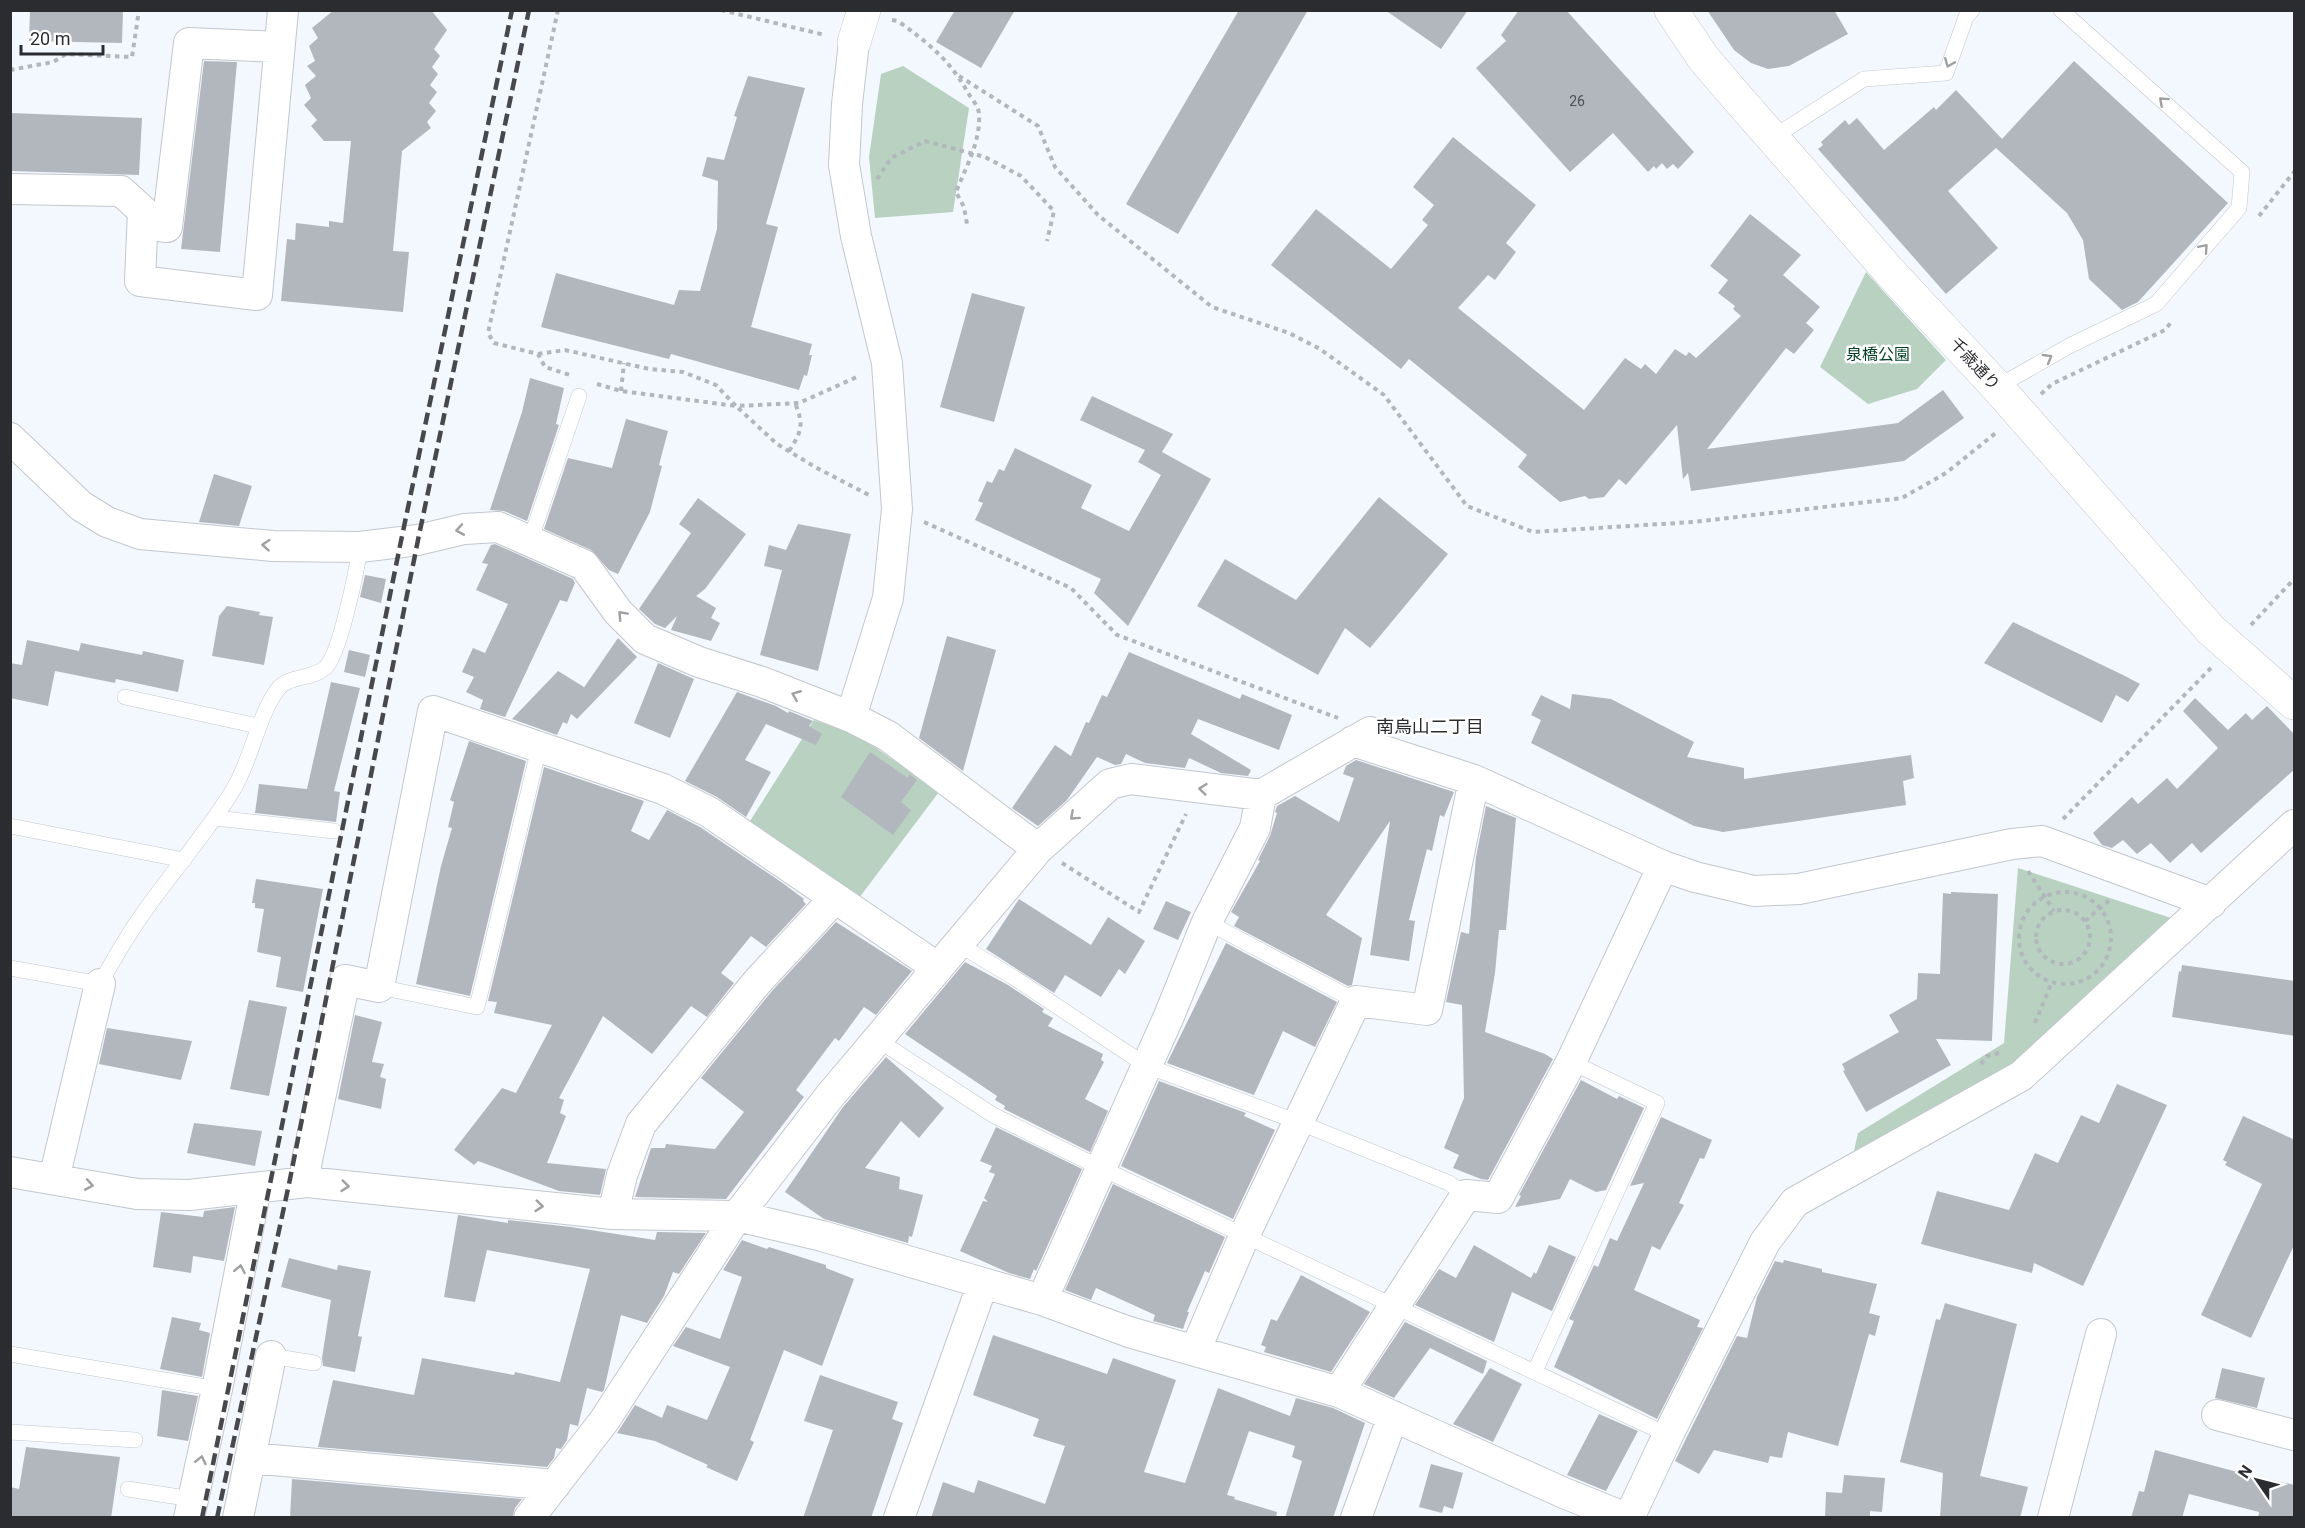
<svg xmlns="http://www.w3.org/2000/svg" width="2305" height="1528" font-family="Roboto,'Noto Sans JP',sans-serif">
  <rect width="100%" height="100%" fill="#f3f8fe"/>
  <path fill="#b8d1c1" d="M903,66L969,108L953,212L875,218L869,157L881,74Z
    M1866,272L1946,360L1917,389L1868,404L1820,367Z
    M814,720L859,736L939,792L853,906L745,829Z
    M2018,868L2171,918L2011,1070L1852,1160L1858,1133L2004,1043Z"/>
  <path fill="#b2b7be" d="M30,10H123L122,43L29,41Z
    M334,10H431L447,30L434,49L440,56L432,67L438,74L430,85L437,92L429,103L436,111L427,122L431,128L402,151L393,251L409,252L403,312L281,301L287,239L295,240L296,223L329,227V221L343,223L351,141H324L311,126L317,120L304,105L311,98L305,85L316,76L307,66L315,61L309,46L318,38L312,28Z
    M955,10H1015L981,68L936,42Z
    M1239,10H1308L1178,234L1126,204Z
    M1385,10H1468L1441,49Z
    M1519,10H1566L1694,152L1678,169L1673,164L1667,169L1662,163L1656,169L1654,166L1648,172L1613,133L1570,172L1476,68L1506,41L1501,35Z
    M1707,10H1834L1848,34L1789,66L1768,69L1751,63L1734,50Z
    M204,61L237,62L220,252L181,249Z
    M2074,61L2228,203L2138,302L2122,310L2089,279L2083,240L2067,213L1996,148L1948,191L1998,248L1946,294L1818,149L1823,145L1821,142L1845,120L1849,125L1857,118L1884,150L1934,107L1936,110L1956,90L2002,139Z
    M748,76L805,88L766,224L778,227L751,327L812,344L809,355H812L807,376L804,375L799,390L671,354L669,359L541,327L556,273L674,305L679,290L700,291L717,229L718,181L702,176L707,157L724,160L737,117L734,116Z
    M10,113L142,118L139,175L10,171Z
    M1453,137L1536,205L1506,243L1516,252L1495,280L1488,275L1458,308L1584,410L1625,358L1641,369L1645,364L1656,374L1675,349L1686,356L1689,352L1696,358L1741,316L1733,309L1735,306L1718,293L1728,280L1710,266L1750,214L1801,255L1783,275L1820,307L1806,323L1814,330L1794,354L1786,348L1707,449L1898,423L1943,390L1964,418L1904,461L1691,491L1688,473L1683,479L1677,425L1626,485L1619,479L1604,497L1589,499L1585,496L1560,502L1518,467L1527,455L1409,359L1401,369L1271,265L1316,209L1391,269L1428,225L1422,220L1434,205L1413,187Z
    M972,293L1025,307L994,422L940,407Z
    M530,378L564,388L556,424L559,425L527,521L504,511L490,510L522,412Z
    M1092,396L1173,434L1162,452L1211,479L1128,626L1094,593L1101,579L975,520L983,503L978,501L987,481L992,483L999,469L1004,471L1015,448L1092,485L1081,508L1129,531L1161,475L1138,462L1145,450L1080,420Z
    M626,419L668,431L659,465L662,466L650,512L618,574L609,570L591,550L544,529L568,458L612,468Z
    M214,474L252,486L239,526L199,522Z
    M1379,497L1448,554L1370,648L1345,628L1318,675L1197,606L1225,559L1296,600Z
    M698,498L746,534L705,589L696,596L716,608L711,618L720,623L711,641L671,630L677,616L665,628L655,624L639,609L691,533L679,524Z
    M798,524L851,534L818,671L760,655L782,570L764,566L769,545L786,550Z
    M495,544L573,579L575,583L567,602L560,600L505,717L480,709L483,700L466,692L474,677L462,672L473,648L485,653L508,604L476,590L488,564L482,563L491,545Z
    M365,575L386,579L381,603L360,597Z
    M227,606L260,612L259,615L273,617L264,665L212,656L219,616Z
    M2013,622L2123,675L2140,684L2128,702L2116,695L2102,723L1984,663Z
    M947,636L996,650L963,771L919,738Z
    M618,638L637,657L577,719L571,714L567,724L563,722L557,735L512,719L558,671L584,687L583,689Z
    M27,640L79,651L81,643L142,655L143,651L184,660L178,692L116,679L115,683L55,671L48,706L10,698V663L22,665Z
    M349,650L370,655L365,677L344,672Z
    M1129,652L1240,699L1242,694L1292,715L1279,750L1198,719L1191,734L1251,770L1248,776L1221,773L1189,758L1185,768L1145,763L1126,754L1121,764L1115,765L1097,757L1067,800L1038,826L1012,808L1055,745L1071,756L1086,722L1089,723L1102,695L1107,697Z
    M658,663L694,679L670,738L634,723Z
    M331,682L360,688L334,791L340,792L336,822L255,813L259,784L307,789Z
    M737,692L776,706L788,713L789,711L813,721L809,726L822,734L816,745L766,724L745,760L771,772L746,817L717,797L685,781Z
    M1572,694L1611,699L1694,742L1687,757L1744,768V779L1911,755L1914,778L1903,781L1906,805L1723,832L1694,826L1531,743L1541,720L1531,715L1541,695L1570,709Z
    M2195,698L2228,730L2246,713L2252,720L2267,706L2295,735V769L2201,853L2192,843L2170,863L2151,843L2137,854L2123,840L2112,848L2102,845L2093,833L2132,797L2138,804L2167,778L2177,789L2218,748L2183,711Z
    M469,741L526,761L470,996L416,984L441,866L452,828L448,827L454,802L450,800Z
    M870,752L908,778L909,774L917,780L901,802L911,810L893,835L841,797Z
    M1356,760L1454,792L1444,817L1440,815L1432,851L1427,849L1409,920L1415,921L1409,961L1370,955L1390,821L1326,915L1362,938L1352,985L1348,986L1234,926L1239,917L1231,912L1260,861L1258,860L1270,836L1277,813L1275,812L1277,806L1295,796L1339,822L1354,778L1343,774L1346,766Z
    M544,767L644,801L631,831L649,840L667,810L700,827L784,884L804,899L803,901L806,904L766,947L751,936L721,973L734,983L707,1017L691,1006L652,1054L603,1016L559,1098L564,1100L560,1113L566,1116L547,1163L606,1169L600,1195L559,1191L478,1161L474,1165L454,1150L502,1088L516,1093L552,1025L494,1013L497,1002L488,1001Z
    M1486,806L1516,818L1506,930H1499L1495,973L1485,1032L1545,1054L1553,1059L1488,1180L1481,1179L1453,1168L1459,1155L1444,1148L1464,1098L1462,1005L1446,1002L1461,932L1469,934L1476,857Z
    M256,879L323,889L303,992L276,987L281,957L257,952L264,909L255,908V903H252Z
    M1951,892L1998,894L1992,1041L1936,1039L1951,1065L1866,1112L1843,1071L1845,1070L1842,1064L1899,1032L1889,1015L1917,999L1918,973L1940,974L1943,893L1951,894Z
    M1019,899L1091,945L1108,917L1145,941L1125,974L1119,969L1101,997L1065,975L1054,993L986,949Z
    M1166,901L1191,912L1178,940L1153,929Z
    M836,922L912,971L876,1015L864,1007L839,1041L835,1038L796,1090L804,1097L726,1199L635,1197L651,1148H665L666,1144L715,1149L744,1112L701,1078L772,991Z
    M1226,943L1337,1002L1315,1047L1283,1031L1254,1095L1167,1063Z
    M965,962L1008,985L1044,1009L1042,1012L1053,1018L1048,1026L1103,1054L1101,1060L1104,1062L1085,1099L1108,1111L1090,1152L1004,1109L1005,1106L995,1100L997,1096L905,1034Z
    M2182,965L2295,981V1036L2172,1017L2179,971L2181,972Z
    M249,1000L287,1007L269,1096L230,1089Z
    M355,1015L382,1022L372,1062L384,1064L380,1077L386,1079L381,1109L338,1099Z
    M107,1028L192,1041L181,1080L99,1064Z
    M886,1057L944,1108L919,1138L901,1121L865,1168L900,1177L899,1189L923,1195L912,1237L909,1236L908,1243L824,1219L785,1192L843,1107Z
    M1581,1080L1617,1099L1619,1096L1644,1108L1606,1190L1596,1192L1570,1179L1560,1199L1515,1207L1521,1196L1519,1195Z
    M1159,1081L1246,1113L1244,1116L1275,1130L1233,1219L1121,1166Z
    M2117,1084L2167,1105L2083,1286L2034,1263L2032,1273L1921,1244L1937,1191L2009,1210L2035,1153L2058,1163L2081,1115L2099,1123Z
    M2243,1116L2295,1140V1243L2251,1338L2201,1315L2262,1184L2225,1165L2227,1162L2223,1160Z
    M1661,1117L1712,1140L1704,1159L1700,1158L1679,1203L1684,1205L1660,1250L1652,1246L1634,1290L1700,1320L1697,1327L1703,1328L1657,1419L1554,1367L1574,1321L1569,1319L1594,1265L1598,1267L1610,1238L1617,1241L1644,1183L1630,1186Z
    M194,1123L262,1131L255,1166L187,1153Z
    M996,1127L1082,1169L1036,1271L1034,1269L1030,1279L1009,1273L960,1251L983,1201L988,1202L984,1198L995,1174L989,1172L992,1166L980,1161Z
    M1113,1184L1225,1237L1209,1273L1205,1271L1187,1312H1189L1183,1329L1153,1321L1155,1315L1096,1288L1091,1300L1065,1290Z
    M235,1207L224,1261L193,1256L191,1273L153,1267L161,1212L203,1217L204,1211Z
    M458,1215L508,1223V1220L571,1227L655,1240L657,1232L706,1233L679,1274L673,1272L664,1296L647,1323L621,1315L604,1390L602,1392L587,1388L578,1426L570,1424L567,1440L561,1449L556,1448L554,1458L547,1467L318,1447L333,1380L414,1395L422,1358L514,1375L515,1372L560,1382L590,1269L487,1250L475,1302L444,1297Z
    M742,1240L767,1249L769,1247L826,1265V1268L854,1279L822,1366L784,1350L750,1440L754,1442L737,1481L706,1467L708,1465L655,1441L617,1433L635,1405L662,1418L667,1405L707,1420L730,1367L673,1346L686,1327L720,1339L742,1277L723,1270Z
    M1474,1245L1531,1278L1534,1272L1536,1274L1549,1245L1576,1257L1552,1311L1512,1292L1494,1342L1415,1305L1439,1269L1456,1278Z
    M289,1258L337,1270L338,1265L371,1271L358,1336L362,1337L355,1372L323,1366L322,1358L331,1300L281,1287Z
    M1784,1260L1822,1269V1272L1877,1284L1869,1313L1880,1316L1875,1336L1869,1334L1838,1446L1788,1432L1782,1458L1770,1456L1768,1463L1714,1450L1699,1474L1675,1461L1737,1336L1747,1338L1757,1297L1775,1261L1783,1263Z
    M1301,1275L1370,1312L1331,1372L1264,1352L1266,1347L1261,1345L1271,1319L1277,1321Z
    M1945,1303L2017,1324L1980,1476L2028,1487L2020,1518H1940L1943,1473L1900,1462L1936,1319L1940,1320Z
    M172,1317L201,1323L199,1330L210,1333L202,1377L160,1369Z
    M1405,1322L1487,1361L1483,1374L1430,1348L1394,1398L1364,1384Z
    M993,1335L1107,1374L1113,1358L1176,1380L1144,1472L1185,1483L1218,1388L1290,1416L1296,1398L1333,1408L1365,1423L1333,1518H1285L1302,1461L1292,1457L1295,1446L1249,1431L1227,1495L1235,1497L1234,1499L1277,1512L1276,1518H931L943,1482L974,1493L978,1480L1045,1504L1065,1446L1033,1436L1039,1419L973,1395Z
    M1490,1368L1522,1384L1493,1442L1453,1424Z
    M2222,1368L2265,1378L2257,1408L2215,1398Z
    M820,1375L898,1402L892,1419L903,1423L871,1518H803L833,1430L804,1421Z
    M162,1390L198,1396L188,1441L157,1436Z
    M1599,1414L1638,1431L1606,1491L1567,1475Z
    M26,1447L120,1457L111,1518H10V1487L19,1489Z
    M2155,1450L2267,1480V1479L2295,1485V1518H2258L2259,1512L2189,1494L2182,1518H2131L2139,1491L2144,1492Z
    M1431,1464L1463,1473L1453,1509L1444,1506L1442,1513L1419,1507Z
    M1844,1475L1885,1478L1882,1512L1870,1511V1518H1825L1826,1492L1842,1493Z
    M292,1479L522,1499L515,1508L512,1518H290Z"/>
  <g fill="none" stroke-linecap="round" stroke-linejoin="round">
    <g stroke="#c2c7ce" stroke-width="16">
      <path id="service" d="M1772,138L1864,79L1946,73L1966,17L1972,10
        M1997,387L2071,345L2156,304L2239,208L2242,172L2061,10
        M530,541L579,396
        M125,697L258,726
        M215,818L334,831
        M10,826L184,860
        M1207,922L1356,1001
        M958,944L1013,977L1147,1066L1298,1122L1449,1183L1466,1195
        M10,968L100,984C113,961 126,937 142,915C172,872 206,834 233,790C252,759 256,721 277,690C288,675 311,680 325,668C340,655 357,569 360,547
        M379,987L477,1007L539,748
        M878,1040L993,1115L1101,1168L1668,1435
        M10,1354L217,1389
        M271,1356L314,1363
        M1535,1371L1657,1103L1571,1062
        M10,1432L135,1440
        M128,1489L192,1499"/>
    </g>
    <g stroke="#c2c7ce" stroke-width="32">
      <path id="minor" d="M10,189L121,191L143,211L140,281L257,295L283,10
        M143,224L167,227L189,43L279,47
        M10,438L81,506L107,522L140,534L273,546L360,547L418,540L464,529L498,527L584,565L618,612L645,639L699,662L762,682L851,717L888,736L1038,849
        M851,717L888,598L897,509L887,363L856,236L844,165L847,104L854,42
        M1353,741L1474,780L1663,866L1695,877L1754,891L1799,889L2012,844L2042,841L2211,903
        M10,1172L137,1194L189,1195L307,1182L613,1214L737,1216L822,1236L983,1283L1042,1300L1129,1332L1339,1392L1564,1493L1626,1518
        M54,1179L100,984
        M307,1182L306,1165L345,980L379,987L433,711L663,789L709,812L938,968
        M613,1214L622,1175L641,1124L758,981L834,899
        M1042,1300L1169,1016L1207,922L1255,828L1261,795L1370,732
        M1195,1351L1245,1234L1356,1001L1427,1010L1474,780
        M1339,1392L1466,1195L1498,1198L1571,1062L1663,866
        M2217,1415L2294,1435
        M250,1458L555,1485
        M189,1518L217,1389L256,1188
        M238,1518L271,1356
        M529,1518L604,1421L737,1216L829,1097L1038,849L1110,784L1131,779L1261,795
        M899,1518L983,1283
        M1356,1518L1393,1416
        M1629,1518L1668,1435L1765,1242L1795,1202L2021,1076L2294,825
        M2053,1518L2101,1334"/>
    </g>
    <g stroke="#c2c7ce" stroke-width="34">
      <path id="tertiary" d="M1671,10L1704,59L1734,94L1889,271L1997,387L2211,630L2294,703
        M854,42L864,10"/>
    </g>
    <path stroke="#b2b7bc" stroke-width="4" stroke-dasharray="4.5 4.5" stroke-linecap="butt" d="M558,10L488,333L494,343L538,354L545,367L573,376
      M721,10L825,35
      M892,20L898,21C928,43 950,60 968,93C972,99 978,106 979,113C981,141 966,167 956,192L964,207L967,224
      M10,70L53,62L66,54L132,57L139,10
      M959,76L1038,126L1055,167L1098,215L1212,307L1289,333L1320,349L1384,395L1467,506L1533,532L1693,522L1902,498L1946,473L1997,432
      M877,179L891,158L925,141L985,157L1021,176L1054,211L1047,241
      M2259,216L2294,172
      M538,354L565,350L649,369L683,372L716,385L736,406L799,403L859,376
      M597,384L621,391L736,406L777,444L815,467L869,495
      M621,391L624,363
      M2041,394L2052,384L2165,330L2172,321
      M789,451C802,431 804,425 795,403
      M924,522L1071,588L1117,635L1338,718
      M2251,625L2294,579
      M2063,819L2211,668
      M1062,863L1139,912L1186,814
      M2028,871L2054,911
      M2019 938a46 46 0 1 1 92 0a46 46 0 1 1-92 0Z
      M2036 937a27 27 0 1 1 54 0a27 27 0 1 1-54 0Z
      M2085,921L2112,898
      M2035,1023L2052,982
      M1981,1064L1987,1056L1999,1053"/>
    <use href="#service" stroke="#fff" stroke-width="15"/>
    <use href="#minor" stroke="#fff" stroke-width="30"/>
    <use href="#tertiary" stroke="#fff" stroke-width="33"/>
    <path stroke="#46484b" stroke-width="4.5" stroke-dasharray="12 6" stroke-linecap="butt" d="M202,1518L401,541L512,10
      M217,1518L289,1184L418,540L529,10"/>
  </g>
  <defs><path id="oneway-chevron" d="M-2-3.5L2.5 0L-2 3.5" fill="none" stroke-width="1.6" stroke-linecap="round" stroke-linejoin="round" transform="scale(1.5)"/></defs>
  <g stroke="#9fa0a1">
    <use href="#oneway-chevron" transform="translate(1949 63) rotate(112)"/>
    <use href="#oneway-chevron" transform="translate(2163 101) rotate(-138)"/>
    <use href="#oneway-chevron" transform="translate(2204 248) rotate(-49)"/>
    <use href="#oneway-chevron" transform="translate(2048 358) rotate(-30)"/>
    <use href="#oneway-chevron" transform="translate(460 530) rotate(170)"/>
    <use href="#oneway-chevron" transform="translate(266 545) rotate(-176)"/>
    <use href="#oneway-chevron" transform="translate(622 615) rotate(-133)"/>
    <use href="#oneway-chevron" transform="translate(796 695) rotate(-158)"/>
    <use href="#oneway-chevron" transform="translate(1203 789) rotate(-174)"/>
    <use href="#oneway-chevron" transform="translate(1074 816) rotate(138)"/>
    <use href="#oneway-chevron" transform="translate(89 1185) rotate(10)"/>
    <use href="#oneway-chevron" transform="translate(345 1186) rotate(6)"/>
    <use href="#oneway-chevron" transform="translate(539 1206) rotate(6)"/>
    <use href="#oneway-chevron" transform="translate(240 1269) rotate(-79)"/>
    <use href="#oneway-chevron" transform="translate(201 1460) rotate(-77)"/>
  </g>
  <g text-anchor="middle" dominant-baseline="central" stroke-width="5" stroke-linejoin="round" paint-order="stroke">
    <g font-size="14" fill="#4c4f53">
      <text x="1577" y="101">26</text>
    </g>
    <g font-size="16" fill="#023f25" stroke="#fff">
      <text x="1878" y="354">泉橋公園</text>
    </g>
    <g font-size="16" fill="#2a2c2f" stroke="#fff">
      <text transform="translate(1975 364) rotate(47)">千歳通り</text>
    </g>
    <g font-size="18" fill="#2a2c2f" stroke="#fff">
      <text x="1430" y="726">南烏山二丁目</text>
    </g>
  </g>
  <rect width="2305" height="1528" fill="none" stroke="#2a2c2f" stroke-width="24"/>
  <g transform="translate(2257 1480) rotate(305)" stroke="#ffffff" stroke-width="4.5" paint-order="stroke">
  <path d="M0-4.5L10 22L0 15L-10 22Z" fill="#2a2c2f"/>
  <text y="-9" font-size="16" font-weight="bold" text-anchor="middle" fill="#2a2c2f">N</text>
  </g>
  <path d="M21 45v9h82v-9" fill="none" stroke="#2a2c2f" stroke-width="3"/>
  <text x="30" y="45" font-size="18" fill="#2a2c2f" stroke="#ffffff" stroke-width="4.5" paint-order="stroke">20 m</text>
</svg>
